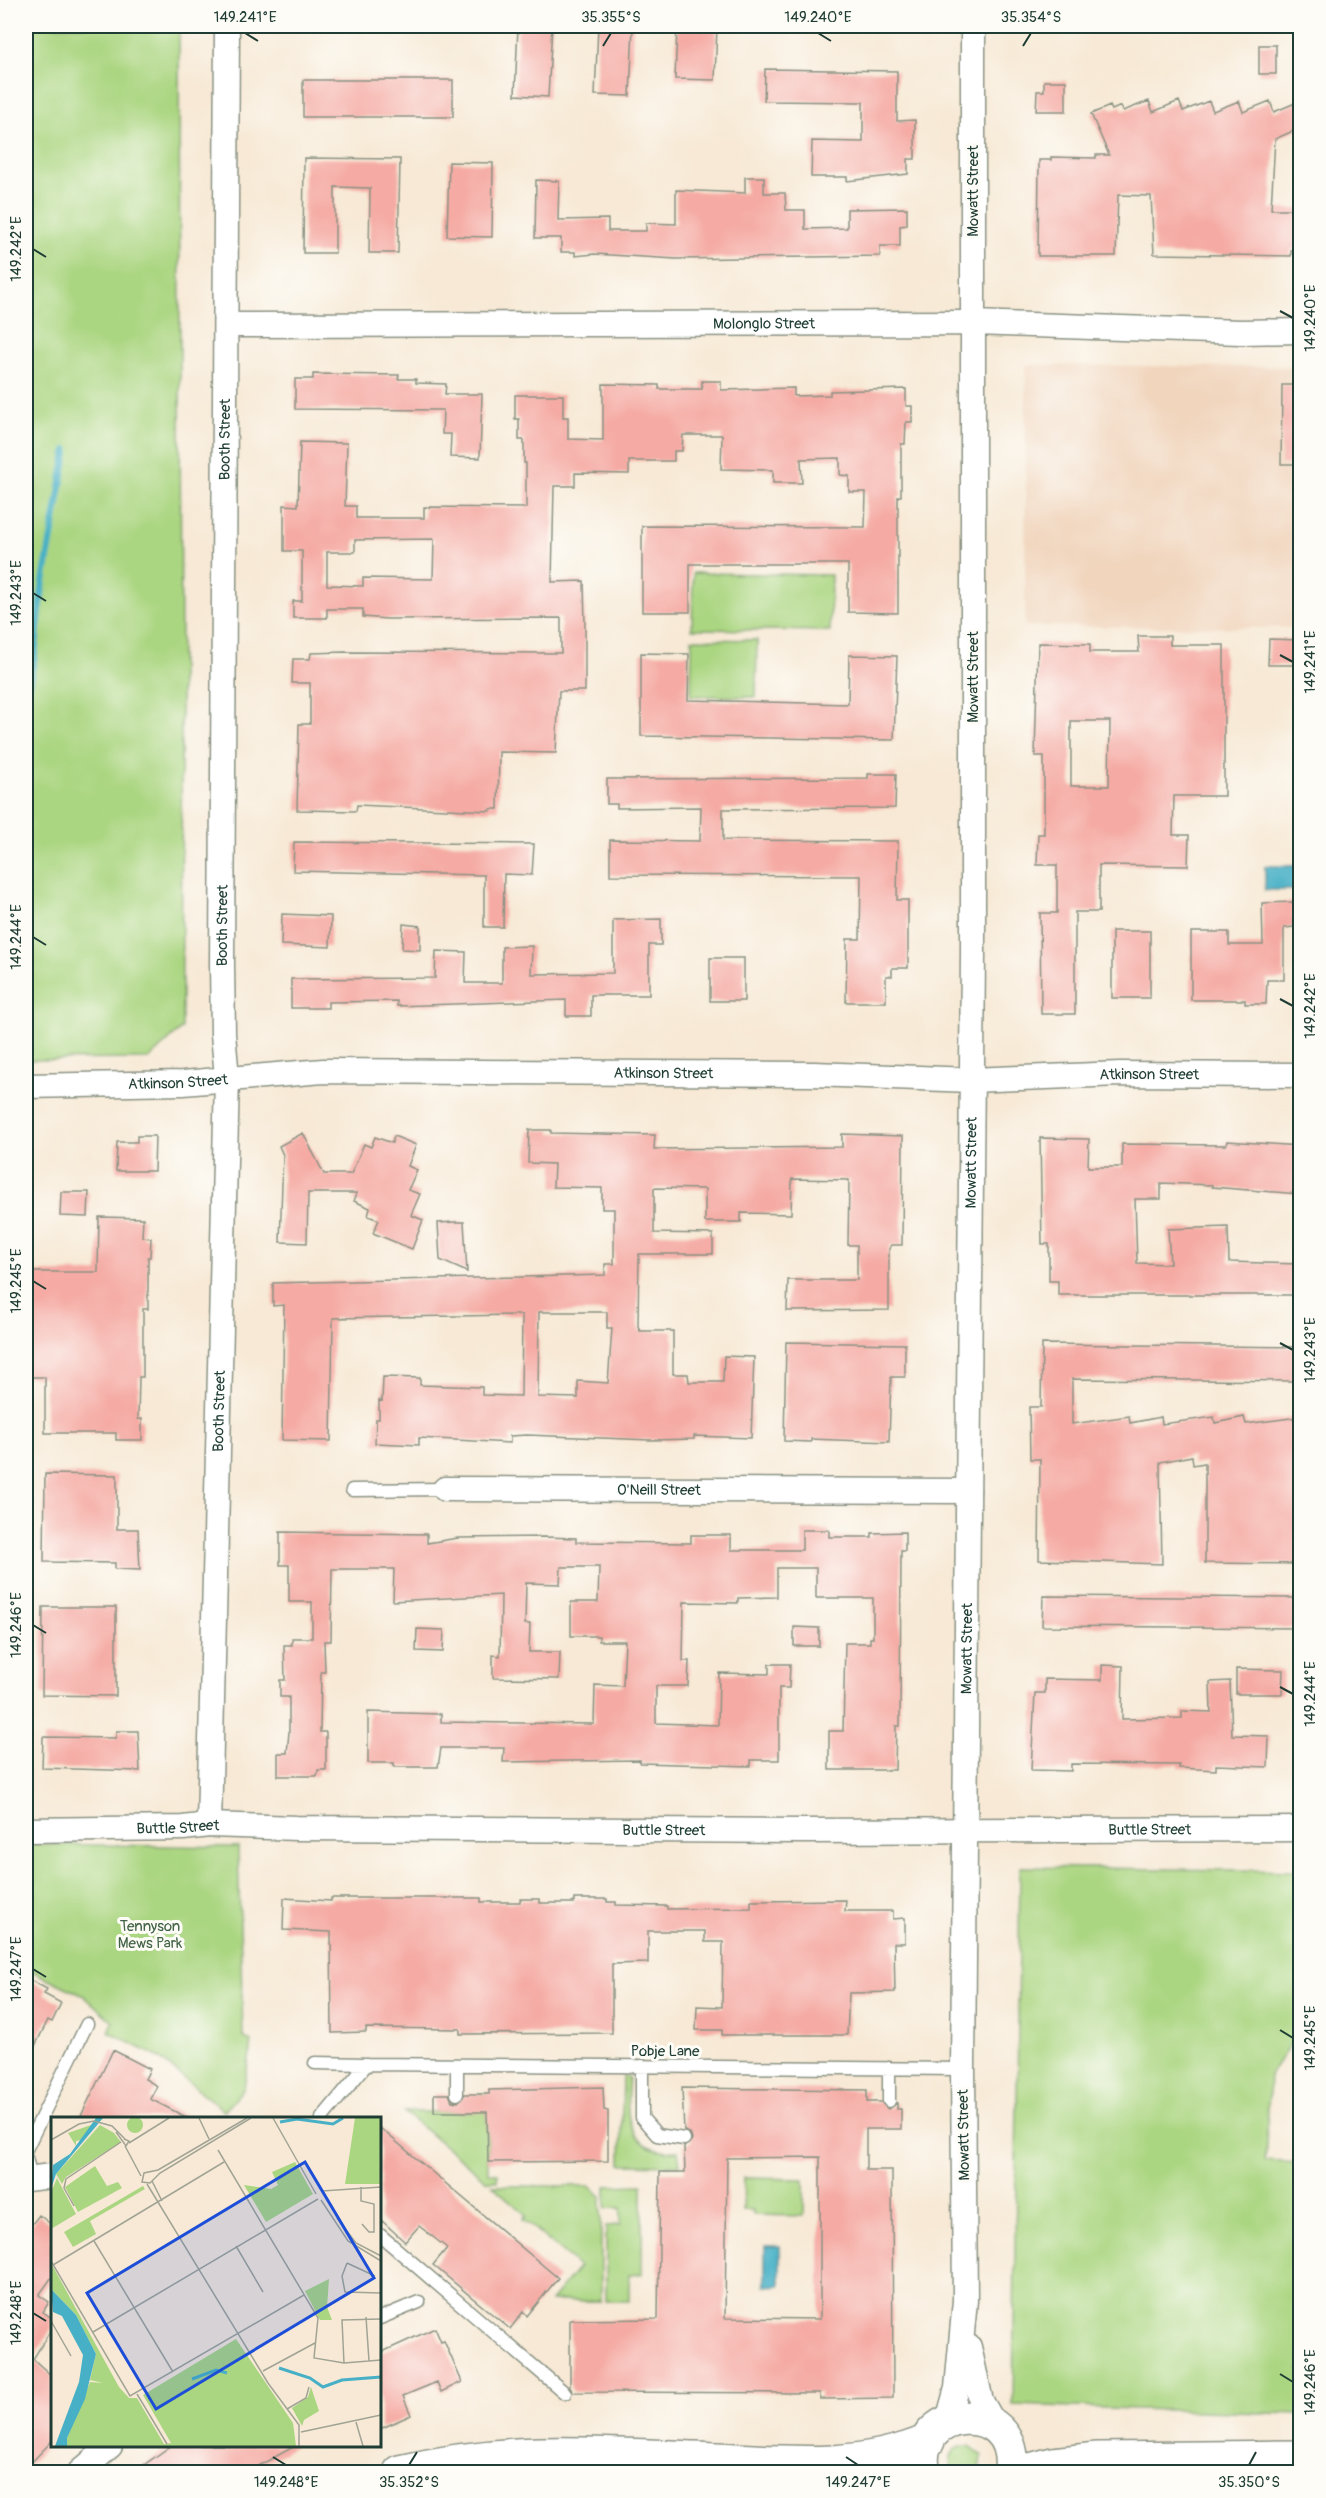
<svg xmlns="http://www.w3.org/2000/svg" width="1326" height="2498" font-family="Pangolin,sans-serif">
  <rect width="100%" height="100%" fill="#fdfcf7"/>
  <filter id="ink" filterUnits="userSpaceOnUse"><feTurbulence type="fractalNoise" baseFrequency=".0167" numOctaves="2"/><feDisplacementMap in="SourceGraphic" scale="12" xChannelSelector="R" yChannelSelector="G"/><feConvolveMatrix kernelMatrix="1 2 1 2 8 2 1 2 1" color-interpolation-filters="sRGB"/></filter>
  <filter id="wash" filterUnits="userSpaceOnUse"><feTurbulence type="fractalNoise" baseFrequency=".008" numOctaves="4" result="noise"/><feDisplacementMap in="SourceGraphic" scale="24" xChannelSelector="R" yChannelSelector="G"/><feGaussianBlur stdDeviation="1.35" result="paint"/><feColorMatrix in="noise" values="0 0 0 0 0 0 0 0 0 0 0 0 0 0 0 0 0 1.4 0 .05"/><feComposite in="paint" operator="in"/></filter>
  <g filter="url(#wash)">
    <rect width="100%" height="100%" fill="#f7e9d5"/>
    <path fill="#f1d5bd" d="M1026,365L1300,367V628L1025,626Z"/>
    <path fill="#abd681" stroke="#658a5a" stroke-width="1.5" d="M26,26H179L182,1028L149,1059L26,1060Z
      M693,573L831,575L830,631L692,629Z
      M692,639L757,640L756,697L691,696Z
      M26,1844L238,1847L243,2037L252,2042L244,2088L224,2111L158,2057L109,2032L113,2022L84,1996L26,1968Z
      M1020,1867L1300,1871V2028L1270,2075L1265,2161L1300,2163V2414L1013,2405Z
      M623,2076L629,2077C625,2118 626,2153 678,2151L680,2165L621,2164Z
      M477,2094H487L488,2173H498L497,2181H487L404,2112H476Z
      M744,2178L804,2179V2216L753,2215V2210H743Z
      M642,2185V2274L629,2275V2301H606V2226L621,2225V2208H606V2186Z
      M493,2186H589L601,2196V2301H551L579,2267L523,2219L526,2215Z
      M970,2446L982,2455L980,2471L954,2472C945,2459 953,2445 970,2446Z"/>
    <path fill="#47b0c6" stroke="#33767d" stroke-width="1.5" d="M1265,866H1300V890H1265Z
      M765,2246H780V2285L765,2286Z"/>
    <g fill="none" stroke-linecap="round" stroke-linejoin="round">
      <path stroke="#47b0c6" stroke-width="7" d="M26,695L34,658L42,590L67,450"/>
    </g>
    <g id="blocks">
      <path fill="#f5aba4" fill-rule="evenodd" d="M518,26H552L548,97L515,95Z
        M598,26H633L630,96L595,95Z
        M677,26H717L715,80L675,79Z
        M1259,45H1276V74H1259Z
        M765,69L897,71V121L915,120V159H908V174L847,181V177H811L812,141L863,142V102L764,101Z
        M303,80H453V117H303Z
        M1044,81H1066V111H1036L1037,91H1044Z
        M1149,101L1153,112L1179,101L1183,111L1209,101L1213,111L1239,101L1243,112L1270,101L1274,112L1300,101V128L1275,139L1271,209H1300V247L1291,250V256L1154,254L1151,196L1118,195L1116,256H1038L1039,160H1051V157L1096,158V155H1109L1091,114L1110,106L1112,110L1121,106L1123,111Z
        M304,158L400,159L398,253H369L370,188L335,187V253H303Z
        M449,162L493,163L492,237L447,236Z
        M745,177H764V193H785L786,210H805V229L847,228V209L907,208V225L900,226V246H880V256L676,259L594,254L575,256V252H561V238H535L536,180L559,181L558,220L608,219V231H646V223L676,224V190L745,193Z
        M313,374L399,375L398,379H416V383L446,384L445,394H482L480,458L450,457L451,434H442L443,410L295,409V379H313Z
        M702,381H721V390L794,388V396L830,395V391L906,389V406H912V422H906L905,444H901V496H898V613L848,612V564H690V612H642V526L865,527L866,492H849V476L840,475V458L801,459L802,483H773V470L721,469L722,435H683L682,451H674V461H629V474L575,473V486H554L552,582L584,581L585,627V691H559L556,753L499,752L498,809H490V811L357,805L356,811L297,810L299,724H310V683H292L293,659H310L311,653L345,652L561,653V618L387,619L363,617V609H327V618H293V601H302V551H284V505L298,506L300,442L347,443L345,506H356V518H424V507L526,508V463H524V440H519V419H515V395H563V417H568V439L603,440V384L659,385V389H702ZM434,539L433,579L363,578V586L327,585V552H355V540Z
        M1282,385H1300V464H1281Z
        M1138,636H1170V645H1224V796H1174L1173,835H1189L1188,866L1099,865V912H1075V1014H1041L1040,913H1057V865H1037L1038,834H1044V756H1035L1038,643L1090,644V652H1139ZM1071,721H1110L1109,786H1071Z
        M1269,639L1300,640V665H1268Z
        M641,653L689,654L688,700L848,704L849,655L897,656L894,740L641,736Z
        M868,774H896L895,808L723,809V840L898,841L897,900H908V968H892V976H886V1002H846L847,939H860L861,876L610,875V840L700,841L701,807L617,808V804H607V779L868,778Z
        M294,842L534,844L532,875L504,874L503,927H484V875L293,871Z
        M1294,902V927L1284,928V980H1267L1266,1004H1245V1000H1191V932H1229V945H1263L1262,903Z
        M282,914L331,916L330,947L281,945Z
        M661,919V945H649V995H591V1016H566V1000L397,1006V1001L328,1002V1008H291V979L435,978L436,951L466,952L465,983H502V947L532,946L531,974L613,973V920Z
        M403,924L420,926V950L402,949Z
        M1112,931H1150V998H1112Z
        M710,958H744V1001H710Z
        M529,1130H551V1133L655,1135L654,1149L842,1147V1134L903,1136L902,1245H891L889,1249V1310L787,1311L788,1280H857V1245H848L849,1180L792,1179L791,1214L741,1213V1222H705V1189L654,1188V1233L713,1234V1254H639L638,1326L640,1331H673V1374H688L689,1382H723L724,1356L754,1357L751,1438L694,1436V1439L651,1440L527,1435L510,1436V1443L419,1438V1445L375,1443L376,1419H379V1400L382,1401L383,1377L420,1378V1385L482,1387V1395L521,1396L522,1315L333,1318L331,1441L282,1440L284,1305L273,1306V1283L605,1275V1264H614V1209H602V1188L553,1187L554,1164L528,1163ZM539,1312H607V1328H612L608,1383L578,1381V1398L538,1397Z
        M303,1133L324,1174H351L364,1144L371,1147L375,1137L392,1143L394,1136L416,1145L408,1166L417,1170L408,1190L420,1194L411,1215L423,1220L412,1249L373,1233L379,1220L368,1216L370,1208L354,1201L357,1193H308L307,1243L280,1242L283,1155L279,1146Z
        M137,1136H155L154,1171H116L117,1142H137Z
        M1040,1138L1089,1139L1088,1167H1122V1144L1226,1145L1227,1141L1300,1146L1299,1194L1212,1187V1185L1161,1183V1199H1135L1137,1263L1170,1264L1168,1229L1228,1227L1229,1262L1300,1264V1295H1058V1281H1049V1244H1042Z
        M61,1192H89L88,1217L60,1216Z
        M99,1217L143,1218L142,1237L151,1238L150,1257H148V1309H143V1377H139L138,1419H142V1440H116V1433H45V1377H26V1272H98Z
        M455,1222H464L467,1272L440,1260L438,1223Z
        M786,1342L905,1344V1377H891L889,1442L811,1439V1442L784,1441Z
        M1042,1344L1300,1347V1381L1072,1379V1424L1129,1416L1130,1423L1161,1417L1162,1424L1214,1417L1215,1423L1244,1417L1246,1424L1298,1417L1300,1429V1564L1205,1563V1463L1193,1465L1192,1456L1160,1462L1162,1564L1039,1560L1040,1459H1030L1029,1407H1041Z
        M45,1474L117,1475V1529H138L140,1570L115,1569V1563L44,1562Z
        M802,1530H829V1537H872V1533L905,1532V1551H901L900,1726H896L895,1770H829V1731H843L845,1643H870V1638H873V1598H816V1568H777V1597L738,1598V1603L684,1602L683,1661H689L688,1686H656V1723L718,1725L719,1673L769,1674V1664H790L789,1688H779V1760H751V1766L640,1763V1760L503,1762L504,1748H441L438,1767H394V1763H368V1712L441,1714V1722L594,1724L595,1685L623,1686L625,1641H599V1636H571V1602H598L599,1567H561L560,1584L526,1583L525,1624H530L529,1652H560L559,1679L493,1678V1655L500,1656L501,1595L393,1601L394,1569H332L331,1641H324L325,1672H321L320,1732H326V1770H318L317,1776H278V1753H287L289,1732V1697H280V1680H285L284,1645H292V1638H312V1602H289V1565H280V1532L427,1534V1543L458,1538L543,1537L576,1538V1542L691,1543V1535H731V1550H802Z
        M1043,1596L1300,1598V1628L1042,1626Z
        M43,1607H116V1696L42,1695Z
        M794,1627L819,1628V1646H794Z
        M417,1629L444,1630L443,1652L416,1651Z
        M1102,1665L1123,1666L1122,1719L1182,1718V1711L1211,1712L1210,1682L1230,1681L1232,1735L1269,1736L1268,1767L1216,1765V1770L1179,1768V1765L1071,1764V1771L1031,1770L1035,1693H1045V1679L1102,1680Z
        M1236,1669L1283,1670L1282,1694H1236Z
        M116,1731H138L140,1771L42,1768L43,1737L116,1738Z
        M284,1898L331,1901V1898H481V1902H520V1899H540V1903H574V1899H607V1902H616V1905L667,1906V1909L751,1908V1901L846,1900L845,1911H893V1919L905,1918V1943H894L895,1992L849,1993L847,2035H722V2030H696L697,2006L722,2007L723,1942H705V1931H648V1963L612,1964V2033L460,2034V2029L366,2028V2032L332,2033L331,1932L283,1930Z
        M26,1978L47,1989L44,1994L61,2003L52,2022L48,2020L26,2064Z
        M113,2050L150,2069L145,2079L157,2086L150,2099L188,2118H80Z
        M603,2087L604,2110L608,2111V2161L488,2162L487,2112H434V2094H449L452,2101L458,2102L465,2094H489V2090Z
        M682,2088L867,2090V2102H881L888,2109L897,2103V2109H901V2129H866V2170H892L893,2398L820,2399V2393L573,2392L570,2386V2320L658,2319L660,2172H685L684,2147L692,2140L690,2133L684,2131ZM820,2157V2319L725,2318L727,2158Z
        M380,2128L558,2278L527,2316L523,2312L510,2329L433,2265L447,2248L419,2226L405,2242L380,2219Z
        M39,2215L52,2225V2277L39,2295L49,2302L43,2312L52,2318V2328L33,2359L52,2376V2441L26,2468V2232Z
        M435,2328L441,2342L444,2341L462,2382L441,2392L437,2382L403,2396L411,2415L380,2429V2353Z
        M172,2445H297L247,2472H134Z"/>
    </g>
  </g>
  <g filter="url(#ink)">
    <use href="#blocks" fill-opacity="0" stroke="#8b9384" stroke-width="1.5"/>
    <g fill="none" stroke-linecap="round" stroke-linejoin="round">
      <g stroke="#8b9384" stroke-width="15">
        <path id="service" d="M352,1490L445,1489
          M315,2063L367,2064
          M642,2066V2118L657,2135L684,2139
          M457,2094V2065
          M889,2101V2068
          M322,2118L367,2064L963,2069
          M26,2149L87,2024
          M26,2158L31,2177
          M380,2235L565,2393
          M380,2318L419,2302"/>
      </g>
      <g stroke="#8b9384" stroke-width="27">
        <g id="minor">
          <path id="s1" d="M227,325L973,323L1241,332L1300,331"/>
          <path id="s2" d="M26,1086L183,1083L323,1071L814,1074L971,1080L1120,1074L1300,1075"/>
          <path id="s3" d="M445,1489L968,1491"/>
          <path id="s4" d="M209,1825L227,1077L223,1034L222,963L227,26"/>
          <path id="s5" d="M26,1830L183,1828L209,1825L296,1828L805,1831L1300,1829"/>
          <path d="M26,2179L52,2176"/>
          <path d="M969,2347L981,2401L997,2429"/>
          <path id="s6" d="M948,2421L957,2388L965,2300L963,2069L973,954V26"/>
          <path d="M80,2472L110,2446"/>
        </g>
      </g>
      <g stroke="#8b9384" stroke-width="36">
        <path id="secondary" d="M400,2472C503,2447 590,2453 694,2458C774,2461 853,2473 928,2441
          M924,2472C907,2408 1019,2393 1011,2472
          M1023,2472L1053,2464L1097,2459L1300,2457"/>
      </g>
      <use href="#service" stroke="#fff" stroke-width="12"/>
      <use href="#minor" stroke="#fff" stroke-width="24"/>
      <use href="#secondary" stroke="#fff" stroke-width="33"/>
    </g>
  </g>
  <path fill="none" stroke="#1f3d34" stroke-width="2" d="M245,33L258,41M818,33L831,41M603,46L611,33M1023,46L1031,33M33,249L46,257M1280,311L1293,318M33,593L46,601M1280,655L1293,662M33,937L46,945M1280,999L1293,1006M33,1281L46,1289M1280,1343L1293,1350M33,1625L46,1633M1280,1687L1293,1694M33,1969L46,1977M1280,2030L1293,2038M33,2313L46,2321M1280,2374L1293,2382M273,2457L286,2465M846,2457L858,2465M409,2465L417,2452M1249,2465L1256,2452"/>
  <g text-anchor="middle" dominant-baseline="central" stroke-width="6" stroke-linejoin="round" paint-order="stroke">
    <g font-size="15" fill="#1f3d34" stroke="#fdfcf7">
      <text transform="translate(973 191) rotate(-90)">Mowatt Street</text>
      <text stroke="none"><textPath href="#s1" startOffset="537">Molonglo Street</textPath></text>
      <text stroke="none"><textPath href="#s4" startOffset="1386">Booth Street</textPath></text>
      <text transform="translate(973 677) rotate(-90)">Mowatt Street</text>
      <text stroke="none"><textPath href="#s4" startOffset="900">Booth Street</textPath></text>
      <text stroke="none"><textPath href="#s2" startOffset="638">Atkinson Street</textPath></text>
      <text stroke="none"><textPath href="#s2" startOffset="1124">Atkinson Street</textPath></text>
      <text stroke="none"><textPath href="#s2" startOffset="152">Atkinson Street</textPath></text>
      <text stroke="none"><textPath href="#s6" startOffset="1260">Mowatt Street</textPath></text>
      <text stroke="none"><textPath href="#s4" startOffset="414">Booth Street</textPath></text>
      <text stroke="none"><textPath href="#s3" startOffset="214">O'Neill Street</textPath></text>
      <text stroke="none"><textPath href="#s6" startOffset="774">Mowatt Street</textPath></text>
      <text stroke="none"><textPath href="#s5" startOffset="152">Buttle Street</textPath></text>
      <text stroke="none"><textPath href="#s5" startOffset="638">Buttle Street</textPath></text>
      <text stroke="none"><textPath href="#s5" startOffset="1124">Buttle Street</textPath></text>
      <text x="665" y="2051">Pobje Lane</text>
      <text transform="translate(964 2135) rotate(-91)">Mowatt Street</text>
    </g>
    <g font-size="15" fill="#426347" stroke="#fdfcf7">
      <text x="150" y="1926">Tennyson<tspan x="150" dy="17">Mews Park</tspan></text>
    </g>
  </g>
  <g transform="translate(51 2117)">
    <rect width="330" height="330" fill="#f7e9d5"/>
    <path d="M76 8a8 8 0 1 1 16 0a8 8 0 1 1-16 0ZM304,1H330V67H294ZM43,7L31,23L25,24V29L17,16ZM49,8L63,16L70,25L15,60L11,67L5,57ZM244,45L262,77L215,105L193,68L220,72L227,68L221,55ZM44,49L56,69L67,65L71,71L27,95L14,70ZM6,61L25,97L0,112V75ZM92,69L94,72L39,104L45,117L22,130L13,115ZM0,146L68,270L78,281H86L113,327L120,326L92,278L185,222L242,306L245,329H16V321L39,265L52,266L39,263L45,237L25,198L0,172ZM278,162L276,190L281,203H269L254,174ZM260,270L268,294L253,303L251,309L241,291L257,280Z" fill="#abd681"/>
    <path d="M45,1H52L5,57L0,72L2,48L19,37ZM0,172L25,198L45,237L34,282L16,321V329H4L28,265L32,238L11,199L2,195Z" fill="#47b0c6"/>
    <path fill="none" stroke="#47b0c6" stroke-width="3" d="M229,5L246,2L282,7L292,1M228,251L259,261L272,270L291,263L330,260M141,262L165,253L176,256"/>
    <path fill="none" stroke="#a1a495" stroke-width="1.5" d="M148,1L158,22M196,1L107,53L93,56L91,65L99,66L109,56L200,1M222,1L265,77M65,15L75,29L78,24L73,22M0,23L28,7L43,4L61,9L74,22M78,26L118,1M74,29L90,59M167,33L267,201L263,241L293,246L330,243M101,64L111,84M96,67L217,266L248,308V329M310,70V84L323,87V115H318L311,107M271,74L330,70M270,83L297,124L330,144M23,89L13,71L15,62L70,25M286,101L305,126L330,139M43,124L122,255M185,129L212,175M0,144L79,279L253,178M296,146L291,159L294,175L330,176M296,146L324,159M2,148L173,45M315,200L318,244M0,204L20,239M42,215L267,82M293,246L291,203L330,202M212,254L264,226M86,277L116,327M236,292L255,281L258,270M305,305L312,329M250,315L330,298"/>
    <path fill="#1d4ed8" fill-opacity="0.15" stroke="#1d4ed8" stroke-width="3" d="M254,45L323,161L105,292L36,176Z"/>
    <rect width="330" height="330" fill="none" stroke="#1f3d34" stroke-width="3"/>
  </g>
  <rect width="1326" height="2498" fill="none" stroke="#fdfcf7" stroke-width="66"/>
  <rect x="33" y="33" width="1260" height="2432" fill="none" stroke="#1f3d34" stroke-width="2"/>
  <g font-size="15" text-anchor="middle" fill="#1f3d34">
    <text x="245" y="22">149.241°E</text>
    <text x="611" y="22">35.355°S</text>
    <text x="818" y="22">149.240°E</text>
    <text x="1031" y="22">35.354°S</text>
    <text transform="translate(16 249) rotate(-90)" y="5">149.242°E</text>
    <text transform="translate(1310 318) rotate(-90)" y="5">149.240°E</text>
    <text transform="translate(16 593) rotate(-90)" y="5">149.243°E</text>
    <text transform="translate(1310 662) rotate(-90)" y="5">149.241°E</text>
    <text transform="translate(16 937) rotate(-90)" y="5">149.244°E</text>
    <text transform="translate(1310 1006) rotate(-90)" y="5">149.242°E</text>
    <text transform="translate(16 1281) rotate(-90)" y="5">149.245°E</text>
    <text transform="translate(1310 1350) rotate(-90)" y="5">149.243°E</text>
    <text transform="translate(16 1625) rotate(-90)" y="5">149.246°E</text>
    <text transform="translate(1310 1694) rotate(-90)" y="5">149.244°E</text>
    <text transform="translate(16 1969) rotate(-90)" y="5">149.247°E</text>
    <text transform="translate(1310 2038) rotate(-90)" y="5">149.245°E</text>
    <text transform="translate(16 2313) rotate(-90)" y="5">149.248°E</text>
    <text transform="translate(1310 2382) rotate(-90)" y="5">149.246°E</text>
    <text x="286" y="2487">149.248°E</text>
    <text x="409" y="2487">35.352°S</text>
    <text x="858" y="2487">149.247°E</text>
    <text x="1249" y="2487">35.350°S</text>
  </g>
</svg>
